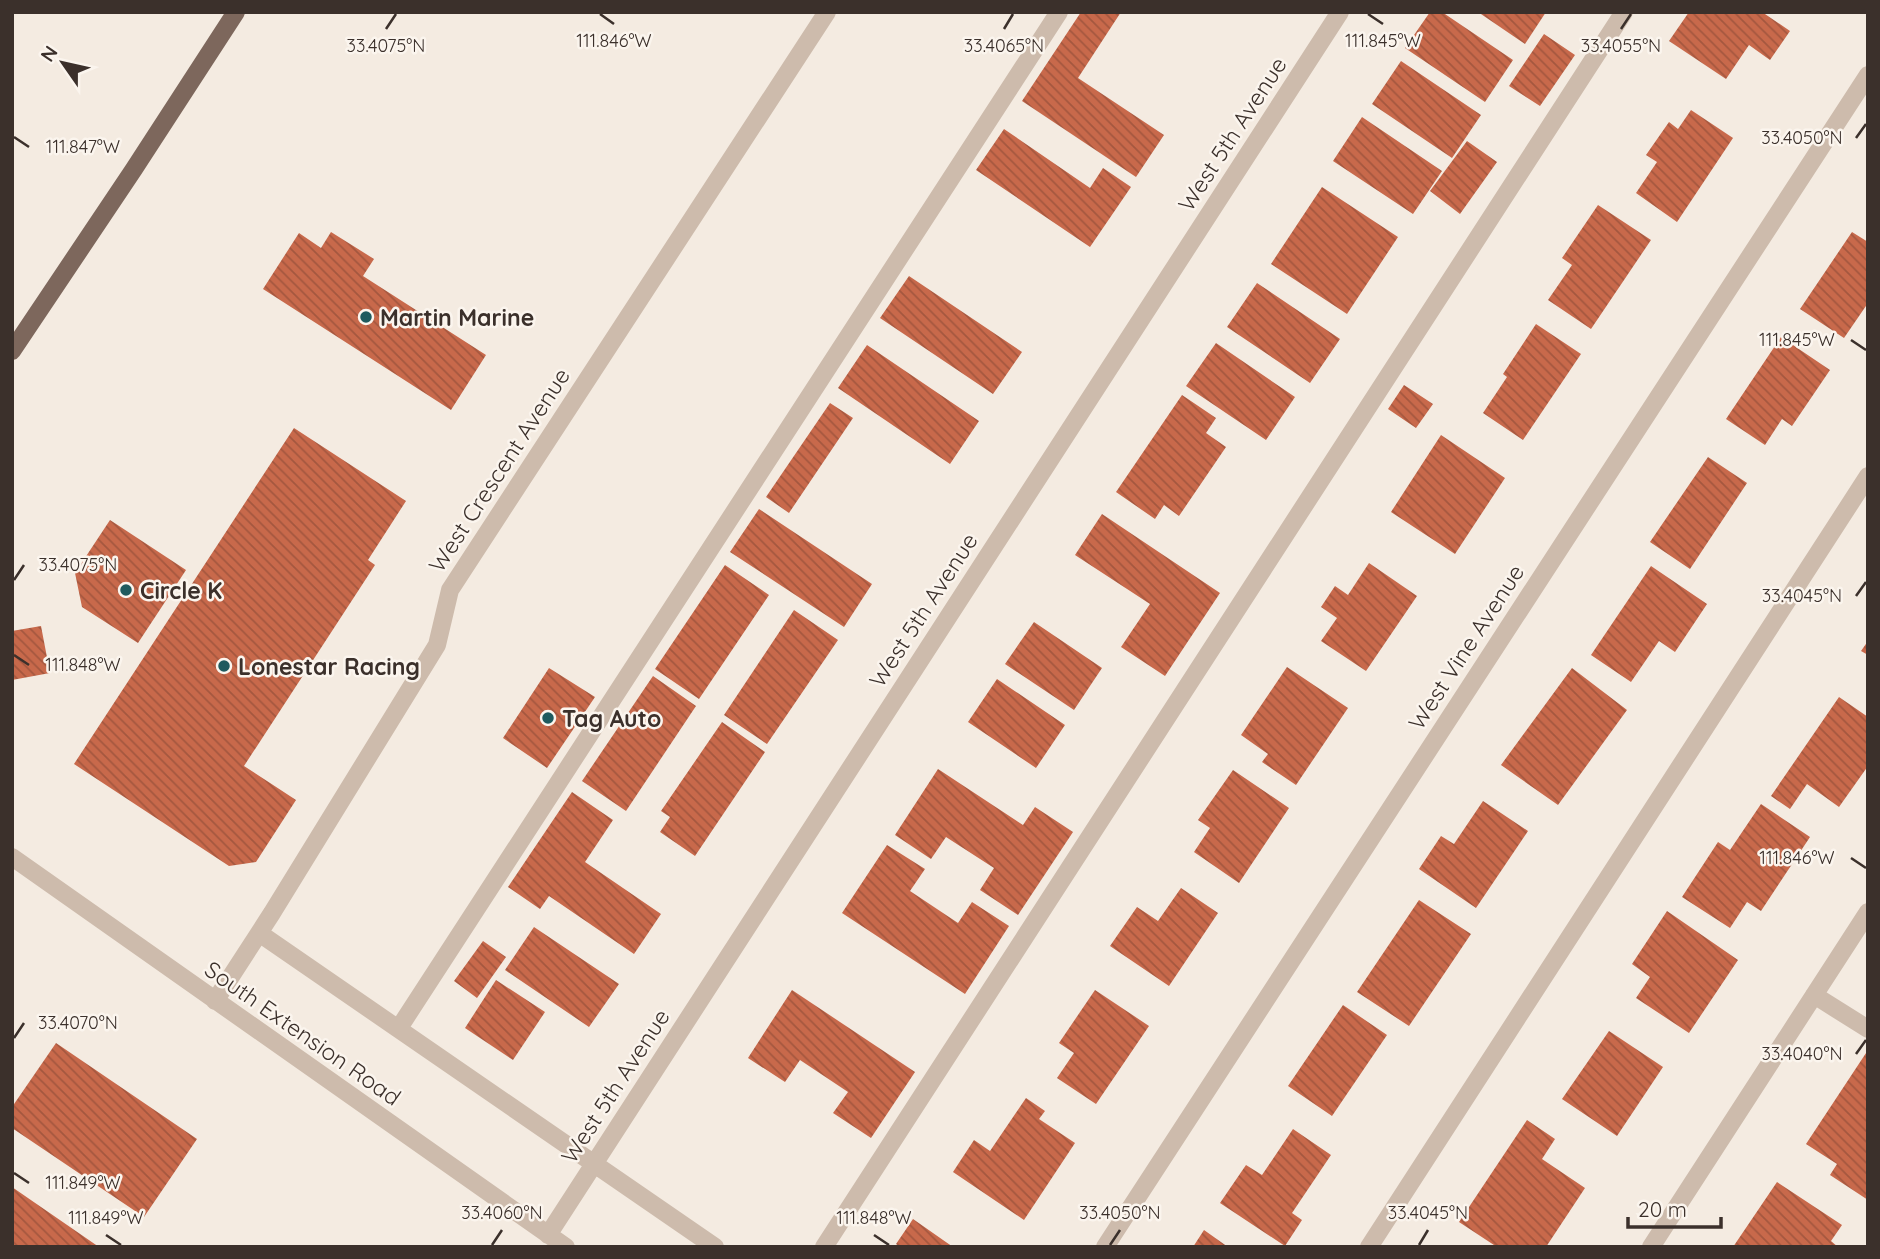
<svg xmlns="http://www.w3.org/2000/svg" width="1880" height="1259" font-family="Quicksand,sans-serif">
  <defs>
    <pattern id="building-back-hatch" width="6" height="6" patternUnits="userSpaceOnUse" patternTransform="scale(1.75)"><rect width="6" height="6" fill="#c8694b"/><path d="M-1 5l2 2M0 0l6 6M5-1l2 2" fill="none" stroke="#a4573f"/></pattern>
  </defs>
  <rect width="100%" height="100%" fill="#f4ebe1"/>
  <path fill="url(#building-back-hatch)" d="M1081,12H1121L1078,78L1164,135L1136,177L1022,101Z
    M1430,12H1442L1513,60L1485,102L1405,48Z
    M1478,12H1546L1525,44Z
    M1689,12H1762L1790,31L1770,60L1749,45L1726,79L1669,41Z
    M1544,34L1575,55L1540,106L1509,86Z
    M1401,61L1481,115L1452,158L1372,104Z
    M1691,110L1733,138L1677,222L1636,193L1657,162L1646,155L1669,122L1678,129Z
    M1362,117L1442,171L1413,214L1333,161Z
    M1004,129L1090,188L1103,168L1131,187L1090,247L976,170Z
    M1467,141L1497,162L1460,214L1430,191Z
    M1322,187L1398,237L1347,314L1271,264Z
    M1598,205L1651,240L1591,329L1548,300L1572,265L1562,258Z
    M331,232L374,259L363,276L486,355L451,410L263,289L299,233L321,248Z
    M1852,232L1868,242V303L1844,338L1800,309Z
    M909,276L1022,352L993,394L880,318Z
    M1257,283L1340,339L1310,383L1227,327Z
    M1536,324L1581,354L1523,440L1483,413L1507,377L1503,374Z
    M1781,337L1830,370L1792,426L1782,419L1765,445L1726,419Z
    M1216,343L1295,397L1266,440L1186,386Z
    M867,345L979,421L950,464L838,388Z
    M1404,385L1433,404L1416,428L1388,409Z
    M1182,395L1216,418L1206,433L1226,447L1179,516L1164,505L1155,519L1116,492Z
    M830,403L853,418L789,513L766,497Z
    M294,428L406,501L368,560L375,565L244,766L296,800L256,862L229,866L74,764Z
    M1441,435L1505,478L1455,554L1391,512Z
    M1708,457L1747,483L1690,569L1650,542Z
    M759,509L872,584L844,627L730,552Z
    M1102,514L1220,593L1165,676L1121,647L1150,604L1075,555Z
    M110,520L186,570L138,643L82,607L75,573Z
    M1369,563L1417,596L1366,671L1321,641L1337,618L1321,607L1335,586L1348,595Z
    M725,565L769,595L699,699L655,669Z
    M1651,566L1707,604L1675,652L1659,641L1631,682L1591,655Z
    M794,610L838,640L767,744L724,715Z
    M1034,622L1102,668L1074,710L1005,664Z
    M41,626L50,673L12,680V631Z
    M1868,641V655L1861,651Z
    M1287,667L1348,708L1296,785L1262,762L1268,754L1241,735Z
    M549,668L595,697L547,768L503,738Z
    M1572,668L1627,710L1558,805L1501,765Z
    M653,676L696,706L626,811L582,781Z
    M997,679L1065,725L1036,768L968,722Z
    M1839,697L1868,717V766L1839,807L1807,784L1790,809L1771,796Z
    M722,722L765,752L695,856L660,832L670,817L661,811Z
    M938,769L1023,825L1035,807L1073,832L1018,915L980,890L994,868L946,837L931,859L895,835Z
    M1233,770L1289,808L1239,883L1194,852L1210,828L1198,820Z
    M572,792L613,820L585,862L661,914L634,954L549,896L540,909L508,887Z
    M1483,801L1528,831L1476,908L1419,869L1441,836L1454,844Z
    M1761,804L1810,837L1761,911L1747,902L1730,928L1682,897L1718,842L1730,850Z
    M887,845L925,869L910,891L958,923L972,902L1009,926L965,994L842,913Z
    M1181,888L1218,913L1169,986L1110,946L1137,907L1158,921Z
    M1419,900L1471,934L1409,1026L1357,992Z
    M1667,911L1738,960L1689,1033L1636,998L1650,977L1632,964Z
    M534,927L619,984L589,1027L505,970Z
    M483,941L506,957L477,998L454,981Z
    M496,980L545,1012L513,1060L465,1028Z
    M792,990L915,1072L871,1138L833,1113L848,1092L800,1060L785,1082L748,1058Z
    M1095,990L1149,1026L1096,1104L1057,1078L1074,1053L1059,1043Z
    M1343,1005L1387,1035L1332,1116L1288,1086Z
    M1609,1031L1663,1067L1617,1136L1562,1099Z
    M56,1043L197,1139L144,1217L12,1128V1107Z
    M1868,1050V1200L1830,1175L1837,1164L1806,1144Z
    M1026,1098L1045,1111L1039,1119L1075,1143L1024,1220L953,1172L974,1140L990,1151Z
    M1527,1120L1555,1139L1542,1159L1585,1188L1546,1247H1497L1459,1222Z
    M1293,1129L1331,1155L1292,1213L1302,1220L1285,1246L1220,1203L1246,1165L1262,1175Z
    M1777,1182L1842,1225L1831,1241L1838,1247H1733Z
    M12,1187L99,1247H12Z
    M913,1219L953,1247H900L896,1244Z
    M1204,1230L1228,1247H1193Z"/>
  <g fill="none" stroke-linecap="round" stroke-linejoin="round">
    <path stroke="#cdbbac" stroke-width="18" d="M12,857L566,1247
      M259,933L715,1247
      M1814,995L1868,1029
      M215,1001L272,913L437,645L450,590L827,12
      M399,1028L1059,12
      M548,1235L1340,12
      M824,1247L1624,12
      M1105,1247L1868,75
      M1369,1247L1868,476
      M1651,1247L1868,912"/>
    <path stroke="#7d675c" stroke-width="18" d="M12,351L134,169L236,12"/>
  </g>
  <path fill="none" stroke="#3b302b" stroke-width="2.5" d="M600,14L614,24M1368,14L1383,24M386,29L396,14M1004,29L1013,14M1621,29L1631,14M14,137L29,147M1856,138L1866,124M1851,340L1866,350M14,580L24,565M1856,596L1866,582M14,655L29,665M1851,858L1866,868M14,1038L24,1023M1856,1054L1866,1040M14,1173L29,1183M106,1235L121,1245M874,1235L889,1245M492,1245L502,1230M1110,1245L1120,1230M1419,1245L1428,1230"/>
  <g fill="#1f5a5e" stroke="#fbf5ee" stroke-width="2.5">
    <circle cx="366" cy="317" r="7"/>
    <circle cx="126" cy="590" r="7"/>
    <circle cx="224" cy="666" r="7"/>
    <circle cx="548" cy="718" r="7"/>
  </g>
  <g text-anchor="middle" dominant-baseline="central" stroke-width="5" stroke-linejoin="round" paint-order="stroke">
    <g font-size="23" fill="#3b302b" stroke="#fbf5ee">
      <text transform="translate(1232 134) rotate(-57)">West 5th Avenue</text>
      <text transform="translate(499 470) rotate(-57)">West Crescent Avenue</text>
      <text transform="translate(923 610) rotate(-57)">West 5th Avenue</text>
      <text transform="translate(1466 647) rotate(-57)">West Vine Avenue</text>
      <text transform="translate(303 1033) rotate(35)">South Extension Road</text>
      <text transform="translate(615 1086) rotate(-57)">West 5th Avenue</text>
    </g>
    <g font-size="23" font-weight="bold" fill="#3b302b" stroke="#fbf5ee" text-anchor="start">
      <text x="380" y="317">Martin Marine</text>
      <text x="140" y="590">Circle K</text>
      <text x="238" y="666">Lonestar Racing</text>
      <text x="562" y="718">Tag Auto</text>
    </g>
  </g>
  <g font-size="18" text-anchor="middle" fill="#3b302b" stroke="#fbf5ee" stroke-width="5" stroke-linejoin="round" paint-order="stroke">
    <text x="614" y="47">111.846°W</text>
    <text x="1383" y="47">111.845°W</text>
    <text x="386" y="52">33.4075°N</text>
    <text x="1004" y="52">33.4065°N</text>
    <text x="1621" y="52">33.4055°N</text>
    <text x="1802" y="144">33.4050°N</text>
    <text x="83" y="153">111.847°W</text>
    <text x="1797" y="346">111.845°W</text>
    <text x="78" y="571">33.4075°N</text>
    <text x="1802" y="602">33.4045°N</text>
    <text x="83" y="671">111.848°W</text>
    <text x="1797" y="864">111.846°W</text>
    <text x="78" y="1029">33.4070°N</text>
    <text x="1802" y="1060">33.4040°N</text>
    <text x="83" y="1189">111.849°W</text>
    <text x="502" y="1219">33.4060°N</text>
    <text x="1120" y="1219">33.4050°N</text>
    <text x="1428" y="1219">33.4045°N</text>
    <text x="106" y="1224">111.849°W</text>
    <text x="874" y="1224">111.848°W</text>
  </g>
  <rect width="1880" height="1259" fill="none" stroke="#3b302b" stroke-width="28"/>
  <g transform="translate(63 63) rotate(304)" stroke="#fbf5ee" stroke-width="5" paint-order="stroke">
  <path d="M0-5L12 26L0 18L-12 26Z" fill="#3b302b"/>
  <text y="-10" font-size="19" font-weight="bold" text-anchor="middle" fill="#3b302b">N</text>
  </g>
  <path d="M1628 1217v10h93v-10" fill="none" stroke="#3b302b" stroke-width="3.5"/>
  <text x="1638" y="1217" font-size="21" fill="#3b302b" stroke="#fbf5ee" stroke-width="5" paint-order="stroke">20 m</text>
</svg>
